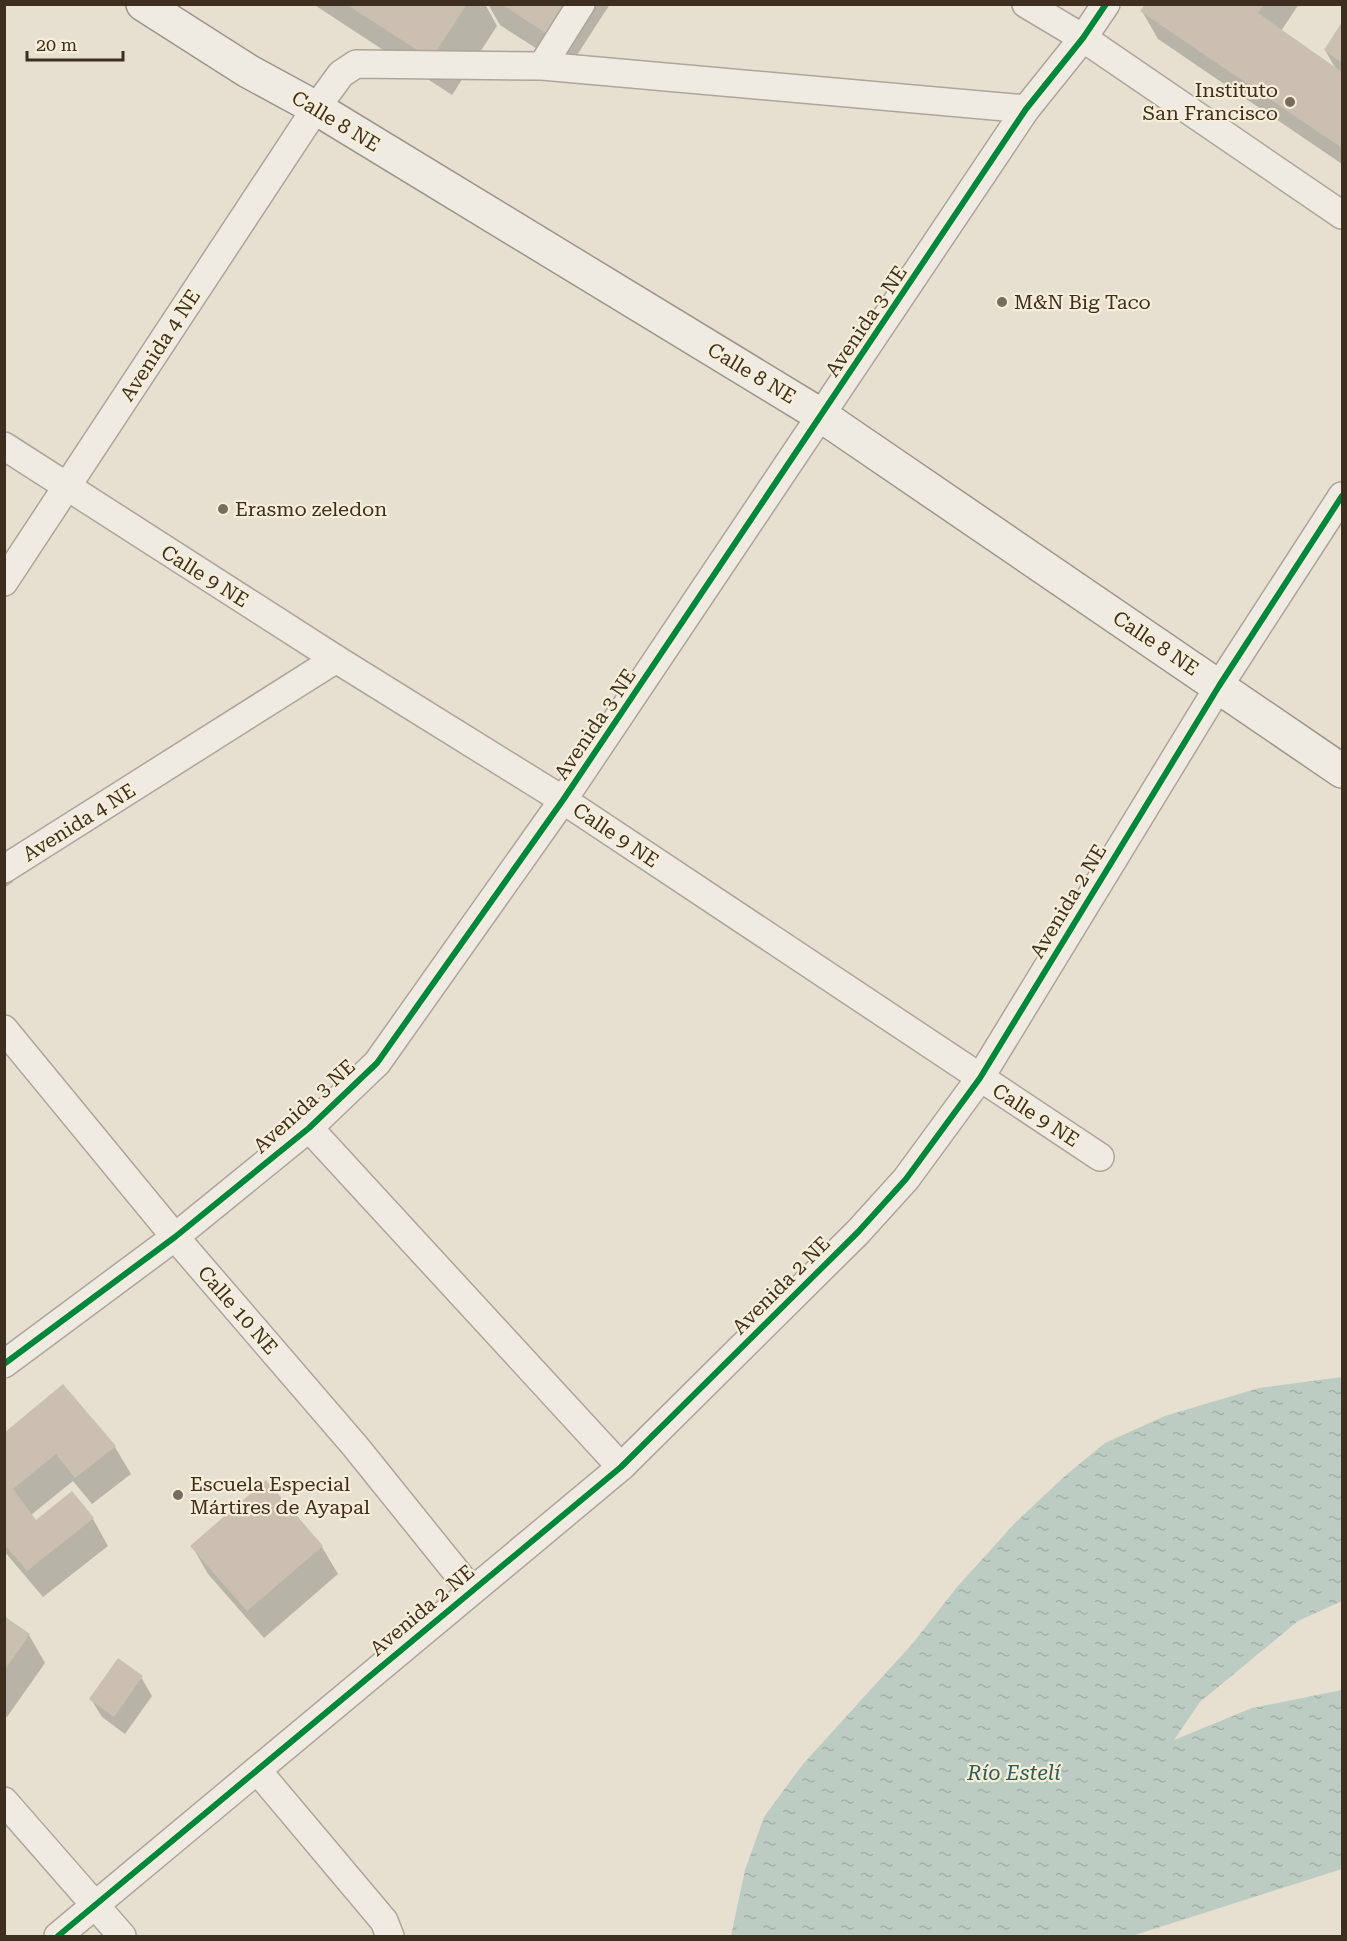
<svg xmlns="http://www.w3.org/2000/svg" width="1347" height="1941" font-family="'Roboto Serif',serif">
  <defs>
    <pattern id="water-ripples" width="26" height="14" patternUnits="userSpaceOnUse" patternTransform="scale(1.5)"><rect width="26" height="14" fill="#bcccc2"/><path d="M2 4q2-2 4 0t4 0M15 11q2-2 4 0t4 0" fill="none" stroke="#a2b0a6"/></pattern>
  </defs>
  <rect width="100%" height="100%" fill="#e7e0d1"/>
  <path fill="url(#water-ripples)" d="M1342,1377V1601L1298,1621L1200,1702L1174,1740L1252,1708L1342,1690V1869L1132,1936H731L745,1870L764,1817L803,1764L913,1643L957,1587L1014,1524L1066,1475L1105,1443L1165,1416L1259,1388Z"/>
  <path fill="#0003" d="M313,4H485L497,26L452,95Z
    M488,4H610L568,69L500,25Z
    M1147,4H1299L1281,31L1337,71L1325,50L1342,24V164L1158,39L1142,11Z
    M4,867L13,882L4,888Z
    M63,1386L115,1447L131,1474L92,1504L73,1481L31,1515L36,1522L93,1519L108,1546L43,1597L4,1551V1435Z
    M192,1546L322,1547L338,1574L264,1638L208,1574Z
    M4,1618L29,1635L45,1663L7,1717L4,1715Z
    M141,1677L152,1696L125,1734L102,1717L91,1699Z"/>
  <path fill="#cbbfb2" d="M346,4H467L431,59Z
    M501,4H566L547,34Z
    M1145,4H1264L1258,13L1342,72V148L1140,11Z
    M1342,22V63L1324,50Z
    M63,1384L116,1446L75,1478L56,1454L13,1489L36,1520L72,1491L94,1518L27,1571L4,1544V1433Z
    M266,1480L323,1546L247,1611L190,1546Z
    M4,1616L30,1634L4,1671Z
    M118,1658L143,1676L114,1717L89,1699Z"/>
  <g fill="none" stroke-linecap="round" stroke-linejoin="round">
    <g stroke="#ada599" stroke-width="30">
      <path id="street" d="M1026,4L1083,38L1342,215
        M542,66L581,4
        M4,446L336,659L563,800L1100,1157
        M4,582L316,108L341,74L356,64L542,66L1026,109
        M4,869L336,659
        M4,1029L175,1237L355,1446L471,1590
        M309,1128L621,1467
        M4,1364L175,1237L309,1128L377,1063L563,800L1026,109L1083,38L1106,4
        M257,1770L384,1921L390,1936
        M4,1801L122,1936
        M58,1936L621,1467L858,1232L906,1179L980,1078L1219,686L1342,496"/>
    </g>
    <g stroke="#9c958a" stroke-width="36">
      <path id="secondary" d="M143,4L248,71L316,108L822,416L1342,771"/>
    </g>
    <use href="#street" stroke="#efebe3" stroke-width="27"/>
    <use href="#secondary" stroke="#efebe3" stroke-width="33"/>
    <g stroke="#f7eed8" stroke-width="10">
      <path id="cycleway" d="M4,1364L175,1237L309,1128L377,1063L563,800L1026,109L1083,38L1106,4
        M58,1936L621,1467L858,1232L906,1179L980,1078L1219,686L1342,496"/>
    </g>
    <use href="#cycleway" stroke="#00873e" stroke-width="6"/>
  </g>
  <g fill="#786c5e" stroke="#f7eed8" stroke-width="2">
    <circle cx="1290" cy="102" r="6"/>
    <circle cx="1002" cy="302" r="6"/>
    <circle cx="223" cy="509" r="6"/>
    <circle cx="178" cy="1495" r="6"/>
  </g>
  <g text-anchor="middle" dominant-baseline="central" stroke-width="4.5" stroke-linejoin="round" paint-order="stroke">
    <g font-size="20" fill="#3d2e20" stroke="#f7eed8" text-anchor="start">
      <text x="1278" y="90" text-anchor="end">Instituto<tspan x="1278" dy="23">San Francisco</tspan></text>
      <text x="1014" y="302">M&amp;N Big Taco</text>
      <text x="235" y="509">Erasmo zeledon</text>
      <text x="190" y="1484">Escuela Especial<tspan x="190" dy="23">Mártires de Ayapal</tspan></text>
    </g>
    <g font-size="20" fill="#3d2e20" stroke="#f7eed8">
      <text transform="translate(336 121) rotate(31)">Calle 8 NE</text>
      <text transform="translate(866 321) rotate(-56)">Avenida 3 NE</text>
      <text transform="translate(160 345) rotate(-57)">Avenida 4 NE</text>
      <text transform="translate(752 373) rotate(31)">Calle 8 NE</text>
      <text transform="translate(205 576) rotate(32)">Calle 9 NE</text>
      <text transform="translate(1156 643) rotate(34)">Calle 8 NE</text>
      <text transform="translate(595 724) rotate(-56)">Avenida 3 NE</text>
      <text transform="translate(79 822) rotate(-32)">Avenida 4 NE</text>
      <text transform="translate(616 835) rotate(34)">Calle 9 NE</text>
      <text transform="translate(1068 901) rotate(-59)">Avenida 2 NE</text>
      <text transform="translate(304 1106) rotate(-42)">Avenida 3 NE</text>
      <text transform="translate(1036 1115) rotate(33)">Calle 9 NE</text>
      <text transform="translate(781 1285) rotate(-45)">Avenida 2 NE</text>
      <text transform="translate(238 1310) rotate(49)">Calle 10 NE</text>
      <text transform="translate(422 1610) rotate(-40)">Avenida 2 NE</text>
    </g>
    <g font-size="21" font-style="italic" fill="#2f5d5a" stroke="#f7eed8">
      <text x="1014" y="1773">Río Estelí</text>
    </g>
  </g>
  <rect width="1347" height="1941" fill="none" stroke="#3d2e20" stroke-width="12"/>
  <path d="M27 51v9h96v-9" fill="none" stroke="#3d2e20" stroke-width="3"/>
  <text x="36" y="51" font-size="18" fill="#3d2e20" stroke="#f7eed8" stroke-width="4.5" paint-order="stroke">20 m</text>
</svg>
